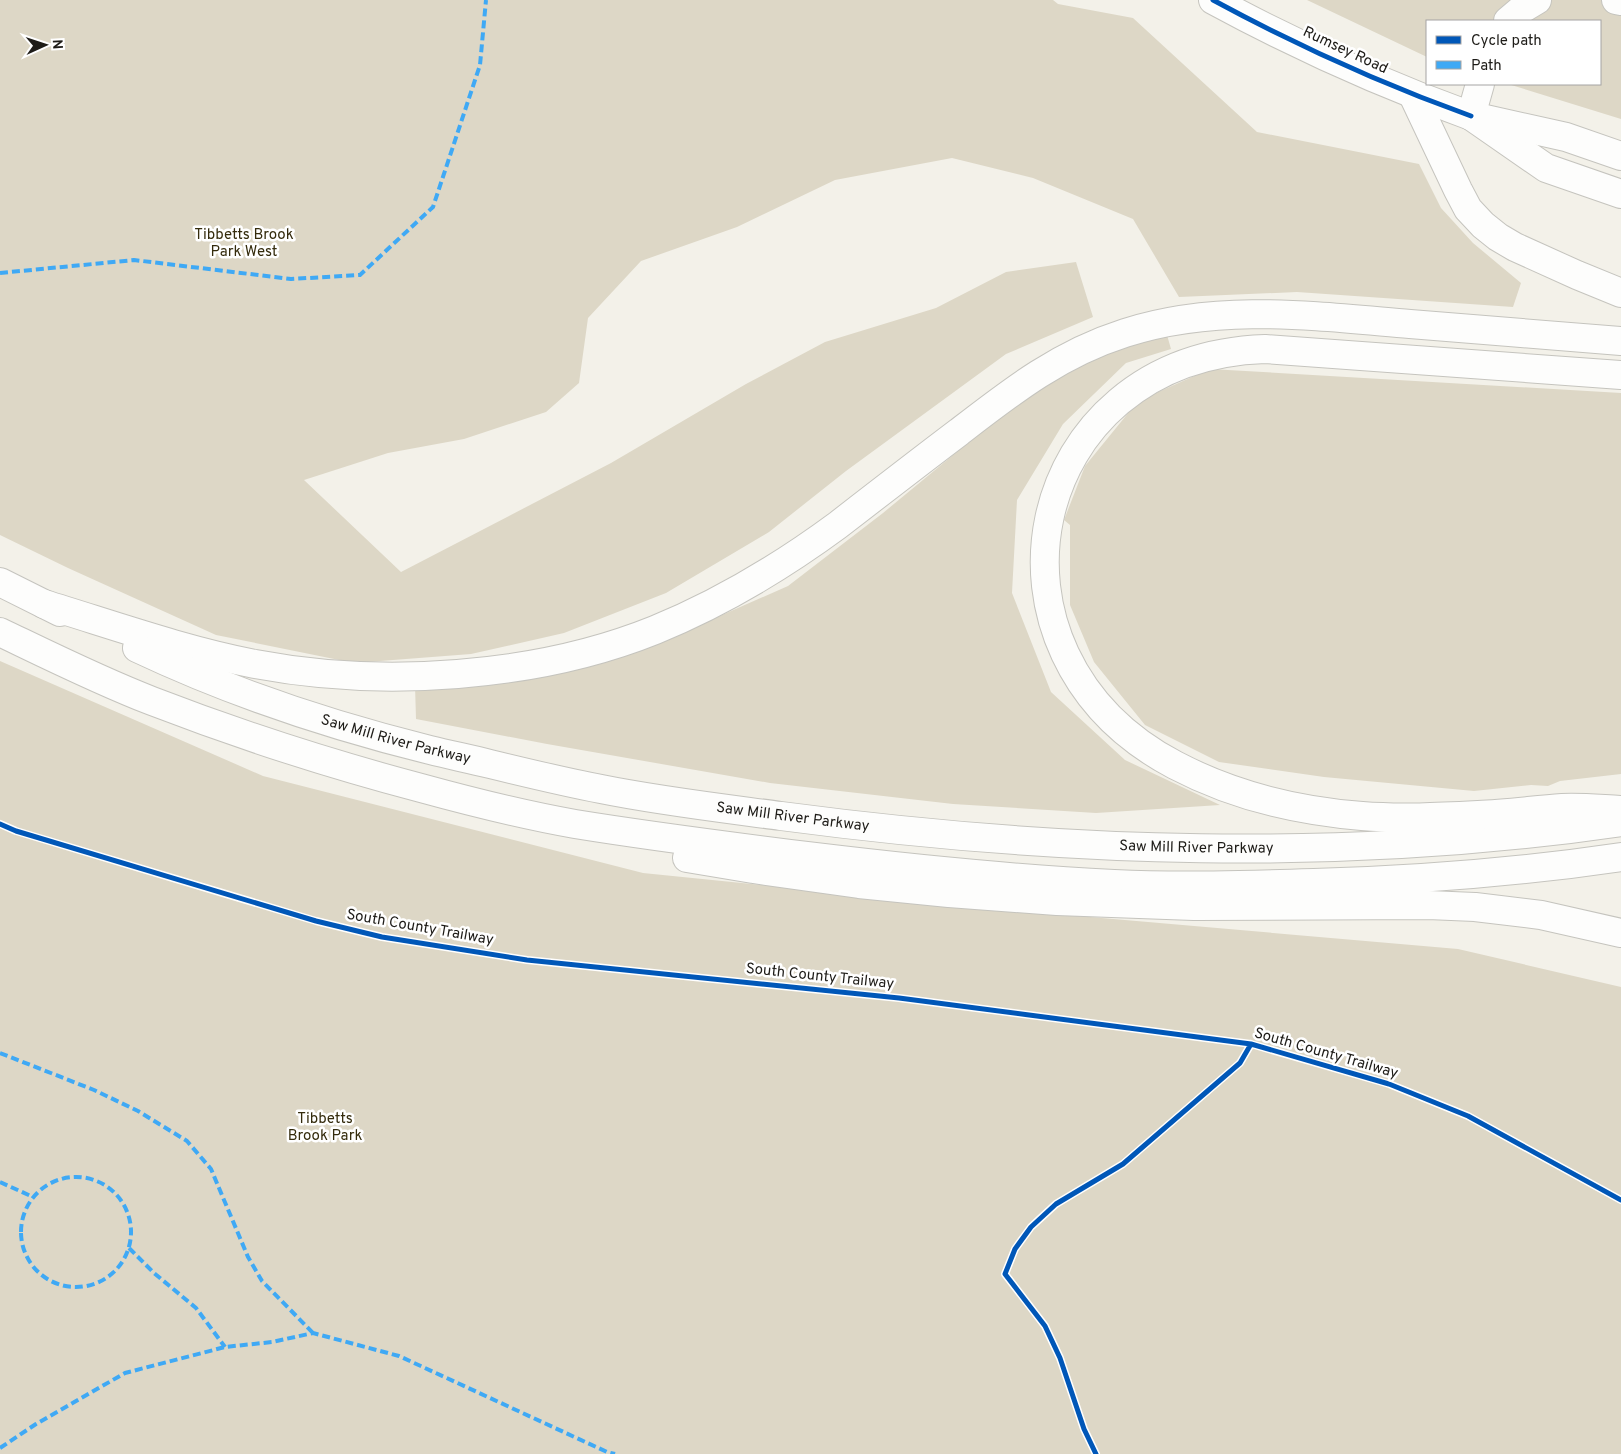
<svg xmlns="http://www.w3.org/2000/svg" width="1621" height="1454" font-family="Overpass,sans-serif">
  <rect width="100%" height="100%" fill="#f3f1e9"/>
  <path fill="#ddd7c6" d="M0,0H1053L1058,4L1133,18L1257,132L1419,164L1441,208L1473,243L1521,283L1513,307L1297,292L1179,297L1133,219L1033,178L952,158L835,180L737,227L641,261L588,318L579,383L546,412L464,439L388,453L304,480L401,572L611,463L746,384L825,342L936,308L1006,272L1076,262L1093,317L1006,354L846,471L769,532L666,593L564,633L471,654L354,663L216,635L68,568L0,535Z
    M1307,0H1621V119L1508,84H1600V21H1427V57Z
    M1167,335L1171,349L1126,363L1063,424L1017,500L1012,593L1051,692L1125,760L1220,805L1096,813L953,804L770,783L547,744L416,719L415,685L458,683L640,651L788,586L883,513L1004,413L1086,360Z
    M1210,369L1621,393V774L1560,781L1548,786L1531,785L1474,791L1324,777L1219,762L1145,725L1094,662L1070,605V525L1064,520L1085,466L1138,401Z
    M0,661L263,776L643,873L1021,911L1458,949L1621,987V1454H0Z"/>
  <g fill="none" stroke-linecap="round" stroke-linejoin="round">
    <g stroke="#c5c4be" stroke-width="30">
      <path id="minor" d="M1213,0C1296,45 1382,84 1471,116"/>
    </g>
    <g stroke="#c5c4be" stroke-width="30">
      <g id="highway">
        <path d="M1616,0L1621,1"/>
        <path d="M1508,21L1522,9L1537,0"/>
        <path d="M1413,95L1458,190L1468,209L1483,225L1498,237L1515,247L1577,275L1621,293"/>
        <path d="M1471,116L1546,168L1621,194"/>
        <path d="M1471,116L1480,84"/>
        <path d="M1485,119L1566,137L1621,156"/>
        <path d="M0,582L60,612"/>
        <path d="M44,604C113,625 183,650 255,664C381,688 536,678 655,630C721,603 781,567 838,525C878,494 918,463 959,432C1012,391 1059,354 1125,333C1218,303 1315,316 1410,324C1480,330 1551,335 1621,341"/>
        <path d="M0,632C50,656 100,681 152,701C240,735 330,764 421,788C472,802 524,815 575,824C655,837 735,847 815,857C914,869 1014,879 1114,884C1180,887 1247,885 1314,883C1416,880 1520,872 1621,857"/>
        <path id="s1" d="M137,648C228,691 333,726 430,750C450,755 470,759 490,764C527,773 564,782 601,789C660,801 721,808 781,816C1060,853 1342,863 1621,822"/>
        <path d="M1620,810C1600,809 1581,807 1562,808C1534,810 1506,814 1478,815C1439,817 1400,819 1362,816C1298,811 1232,795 1175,765C962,653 1023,357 1265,349L1621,375"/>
        <path d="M687,858L753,869L859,884L949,893L1057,901L1194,906L1428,905L1475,907L1541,915L1621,933"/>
      </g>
    </g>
    <use href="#minor" stroke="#fdfdfc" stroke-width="28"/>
    <use href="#highway" stroke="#fdfdfc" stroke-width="28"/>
    <path stroke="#3fa9f5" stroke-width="4" stroke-dasharray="8 4" stroke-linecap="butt" d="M0,273L134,260L291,279L360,275L433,207L480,65L486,0
      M0,1053L94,1090L138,1111L187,1141L211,1169L248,1257L262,1281L313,1333
      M21 1232a55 55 0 1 1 110 0a55 55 0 1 1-110 0Z
      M0,1182L33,1197
      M129,1248L154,1273L196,1308L225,1347
      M0,1448L36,1424L125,1373L225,1347L272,1342L313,1333L399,1356L607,1452L615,1454"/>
    <g stroke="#fff" stroke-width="8">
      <path id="cycleway" d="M1213,0C1296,45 1382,84 1471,116
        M0,824L16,831L316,921L382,937L527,960L899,998L1251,1044L1389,1084L1468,1116L1621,1200
        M1096,1454L1084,1429L1060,1358L1045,1326L1005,1274L1015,1249L1031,1227L1056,1204L1123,1164L1240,1063L1251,1044"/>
    </g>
    <use href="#cycleway" stroke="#0057b8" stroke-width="5"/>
  </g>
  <g text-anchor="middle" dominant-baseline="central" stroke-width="5" stroke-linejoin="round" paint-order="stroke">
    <g font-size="15" fill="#1e1c18" stroke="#fff">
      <text transform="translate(1345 51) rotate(25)">Rumsey Road</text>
      <text stroke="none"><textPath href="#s1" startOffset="275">Saw Mill River Parkway</textPath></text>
      <text stroke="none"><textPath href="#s1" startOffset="680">Saw Mill River Parkway</textPath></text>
      <text stroke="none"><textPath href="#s1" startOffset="1085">Saw Mill River Parkway</textPath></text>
      <text transform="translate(420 928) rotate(10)">South County Trailway</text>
      <text transform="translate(820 977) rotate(6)">South County Trailway</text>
      <text transform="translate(1326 1054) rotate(16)">South County Trailway</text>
    </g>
    <g font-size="15" fill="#342b0c" stroke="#fff">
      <text x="244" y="235">Tibbetts Brook<tspan x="244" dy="17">Park West</tspan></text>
      <text x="325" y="1119">Tibbetts<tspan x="325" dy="17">Brook Park</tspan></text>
    </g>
  </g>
  <rect x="1426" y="20" width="175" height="65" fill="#ffffff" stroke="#a5a4a3"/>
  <rect x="1436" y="36" width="25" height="8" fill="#0057b8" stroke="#a5a4a3"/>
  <text x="1471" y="45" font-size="15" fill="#1e1c18">Cycle path</text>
  <rect x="1436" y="61" width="25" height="8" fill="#3fa9f5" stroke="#a5a4a3"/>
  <text x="1471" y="70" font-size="15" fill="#1e1c18">Path</text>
  <g transform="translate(45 45) rotate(87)" stroke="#ffffff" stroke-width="4" paint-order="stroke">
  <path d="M0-4L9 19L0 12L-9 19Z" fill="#1e1c18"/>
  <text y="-8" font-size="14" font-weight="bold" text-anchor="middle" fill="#1e1c18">N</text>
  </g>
</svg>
